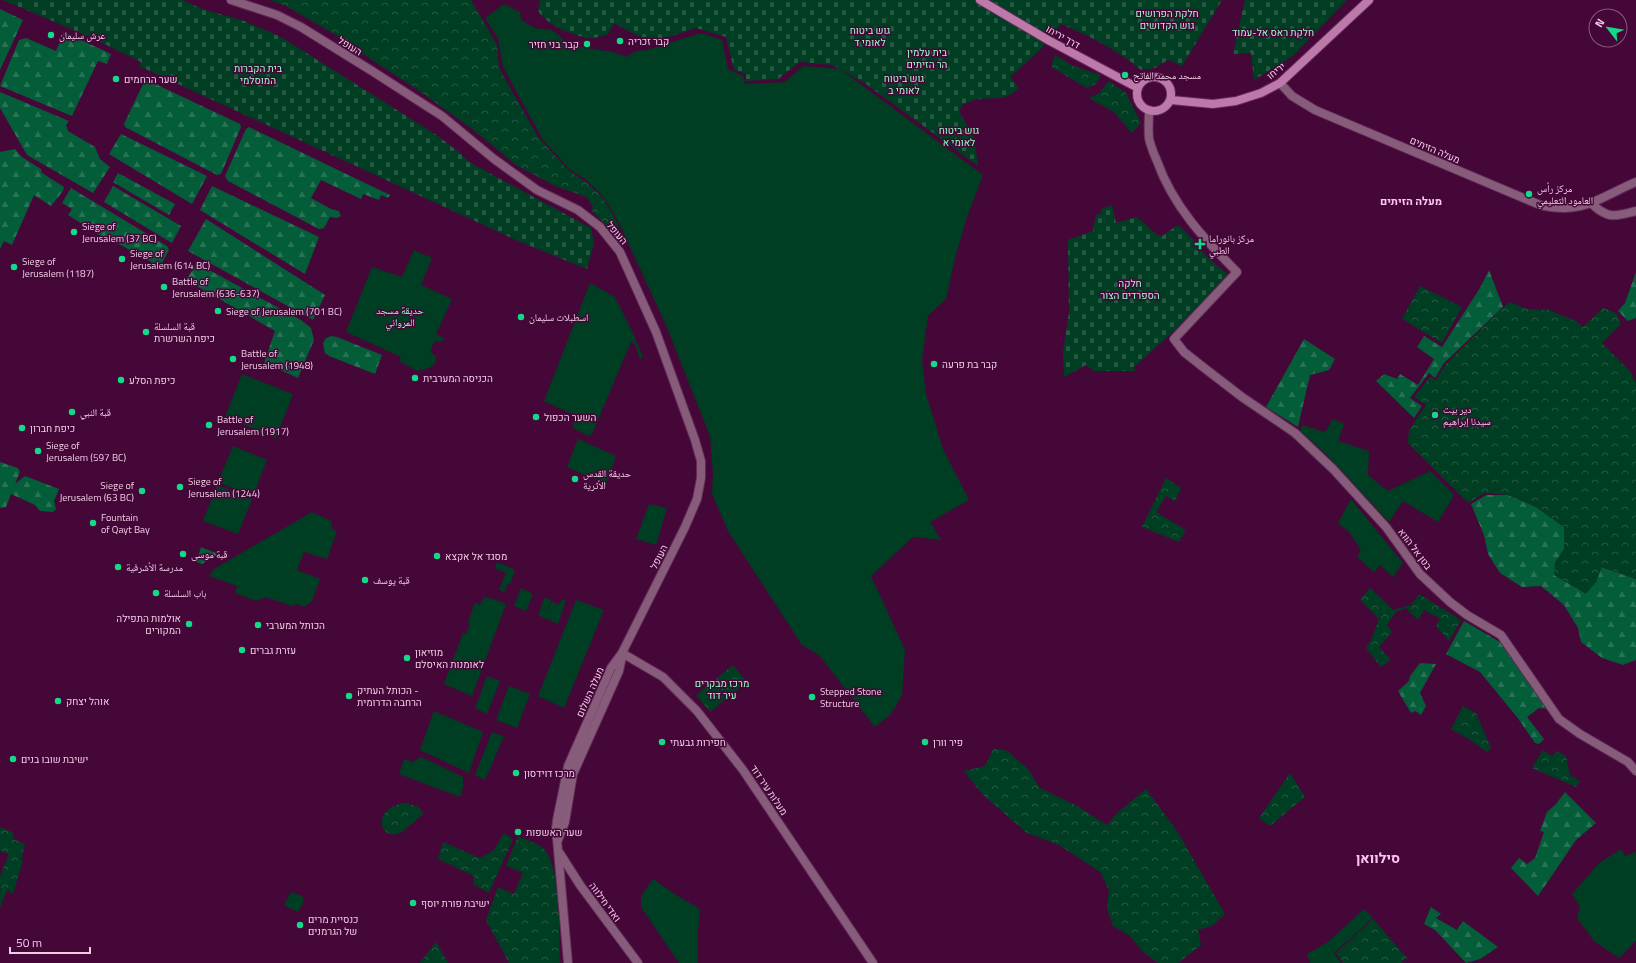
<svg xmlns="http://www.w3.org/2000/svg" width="1636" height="963" font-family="'Titillium Web','Noto Naskh Arabic',Heebo,sans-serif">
  <defs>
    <pattern id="forest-firs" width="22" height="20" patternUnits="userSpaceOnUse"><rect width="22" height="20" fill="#035d38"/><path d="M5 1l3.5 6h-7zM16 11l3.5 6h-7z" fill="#287355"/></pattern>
    <pattern id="cemetery-stones" width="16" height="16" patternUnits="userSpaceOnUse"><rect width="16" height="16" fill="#003e23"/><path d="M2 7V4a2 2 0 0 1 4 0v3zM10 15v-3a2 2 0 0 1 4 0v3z" fill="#265943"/></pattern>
    <pattern id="park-crowns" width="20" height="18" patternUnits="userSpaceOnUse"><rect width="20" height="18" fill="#003e23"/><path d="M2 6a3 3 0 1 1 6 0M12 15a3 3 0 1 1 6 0" fill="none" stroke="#265943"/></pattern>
  </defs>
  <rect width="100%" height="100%" fill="#440738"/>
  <path fill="#003e23" d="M504,4L520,12L521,20L535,28L551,30L559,35L568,45L613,52L627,57L635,51L647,50L701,33L722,40L728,69L743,76L745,84L785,82L803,66L840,69L983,175L967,217L955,258L946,299L928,316L922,360L926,394L943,449L969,500L930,522L941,540L913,537L871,576L905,650L902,695L891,714L875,727L819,655L802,645L728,531L712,494L713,473L710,436L666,325L618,221L602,195L584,178L569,169L543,140L503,67L498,38L485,18Z
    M414,250L432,258L421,285L452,299L436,334L443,338V341L434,342L430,352L436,356V363L429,368L417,371L399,361L401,357L346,332L372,267L402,277Z
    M590,283L615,297L631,329L643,357L640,359L635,344L631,342L592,434L588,436L573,428L574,415L544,401Z
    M242,374L293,394L276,438L225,417Z
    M1333,419L1344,424L1338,441L1369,451L1368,475L1388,491L1430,471L1454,495L1438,522L1403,501L1389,522L1326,454L1300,431L1302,425L1325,432Z
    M578,439L616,456L606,484L567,467Z
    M233,446L267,460L253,496L218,482Z
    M217,485L252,499L238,534L203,521Z
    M1351,499L1403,563L1393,577L1380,565L1374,572L1357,557L1361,550L1349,532L1338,523Z
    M649,504L667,508L656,545L636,539Z
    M312,512L331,521L332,529L337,531L327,559L304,552L297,570L320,579L312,601L304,607L296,604L292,606L266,597L256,601L235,593L237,586L209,576L214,569Z
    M497,562L515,570L510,584L508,583L504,592L499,590L506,573L495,568Z
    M521,588L533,594L526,611L514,606Z
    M484,597L494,599L506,604L472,696L444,684L463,633L466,634L470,624L468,623L475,602L480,605Z
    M545,597L551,600L547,612L552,601L558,605L563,599L566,600L558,624L538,615Z
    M576,600L604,610L564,708L538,696Z
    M487,676L500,681L487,714L475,708Z
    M509,686L530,694L517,728L496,720Z
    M434,711L483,732L469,773L420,750Z
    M492,732L504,736L485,780L475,775Z
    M421,757L463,777V788L460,797L399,774L404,759L413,762Z
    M1621,849L1625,856L1636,852V941L1619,958L1594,941L1577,918L1580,907L1572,894L1599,863Z
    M653,879L676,895L700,909L698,931V963H679L641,907V896Z
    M291,892L302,896L304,901L298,912L284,905Z
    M1364,909L1373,918L1334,953L1341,963H1310L1307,954L1328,942Z"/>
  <path fill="url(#forest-firs)" d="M0,9L23,20L0,70Z
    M64,32L111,54L107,64L98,61L72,116L0,86L19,40L26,38L56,51Z
    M149,81L240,124L241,127L221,174L217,175L125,127L124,124L144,82Z
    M0,92L69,121L66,125L68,131L95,147L100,159L110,167L93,193L27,155L0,108Z
    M249,127L390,195L388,198L381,195L379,200L363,194L361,199L321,180L311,198L331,209L339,211L341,216L337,218L330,217L324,228L319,229L228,181L225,176L246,129Z
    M121,134L207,176L192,204L109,154Z
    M15,149L22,157L41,169L42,173L64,187L63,191L51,206L34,195L12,245L4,241L0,249V152Z
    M118,173L175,204L169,215L113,182Z
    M113,186L181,226L172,243L104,202Z
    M212,186L319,237L305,274L200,210Z
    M71,188L167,246L169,250L160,267L110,239L109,241L68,215L72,209L62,203Z
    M206,219L325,295L313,320L188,251Z
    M198,264L301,320L311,328L314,340L298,378L264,363L275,331L186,280L195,266Z
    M1489,270L1503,307L1444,363L1435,378L1429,373L1410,398L1422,406L1414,418L1376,381L1384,374L1397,379L1400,374L1418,385L1434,359L1417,347L1424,336L1442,347L1480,288Z
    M1636,272V318L1628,321L1618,311L1625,303Z
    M331,336L337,337L382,355L375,374L329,356L325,353L323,344L325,339Z
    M1304,339L1335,359L1329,370L1310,375L1298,427L1266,407Z
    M0,462L18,468L20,472L15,484L25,476L59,489L54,501L56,509L53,512L40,511L35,505L11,494L6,507L0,508Z
    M1486,495H1508L1536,507L1564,527V549L1555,563L1596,582L1601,567L1636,579V660L1623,665L1602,658L1581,642L1578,628L1564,605L1541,586L1522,587L1500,573L1488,554L1484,535L1471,504Z
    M201,547L218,554L202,564L196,562Z
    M1464,621L1500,642L1549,709L1539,708L1527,717L1544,739L1539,744L1535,743L1517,717L1480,672L1446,654Z
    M1420,663L1436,664L1420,693L1426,706L1421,715L1415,711L1411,713L1398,691L1409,681L1410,676Z
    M1565,792L1596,823L1576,840L1538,896L1511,868L1519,858L1527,864L1535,858L1544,832L1540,831L1547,812L1556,804Z
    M1431,907L1441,914L1436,918L1457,930L1463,921L1498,947L1480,959L1466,963L1435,930L1424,924Z"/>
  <path fill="url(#cemetery-stones)" d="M3,0H183L202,9L244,21L281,37L435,134L455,149L471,163L591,228L594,243L587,269L518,241L139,66L141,62L90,37Z
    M540,0H1222L1182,66L1168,60L1155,68L1141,70C1117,49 1089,36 1061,24L1040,50L1010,77L1019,88C1003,102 999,97 980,99C974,99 967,103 962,105L959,112L974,137L978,166L866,84L833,65L800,62L778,79L746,81V74L734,70L726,37L696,28L659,40L638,36L614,23L608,34C602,36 593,39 587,38C570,34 547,25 538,11Z
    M1245,0H1347L1293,56L1254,80L1251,53L1233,54Z
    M1112,205L1116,223L1137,217L1156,234L1162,236L1178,225L1191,237L1205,255L1228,275L1175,330L1134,367L1135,371H1094L1086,365L1064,377L1063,352L1069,312L1068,240L1093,231L1096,215L1102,213L1101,209Z"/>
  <path fill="url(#park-crowns)" d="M270,0H471L497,45L499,68L538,137L568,170L587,183L602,197L617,222L620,231L614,233L592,211L593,207L587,197L555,186L516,165L471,128L415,88L381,66L336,35L286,6Z
    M1055,55L1073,66L1101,75L1096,84L1087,88L1051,67Z
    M1109,81L1126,93L1141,123L1132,133L1114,112L1089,98L1099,93Z
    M1420,286L1462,307L1442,343L1402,319Z
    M1509,302L1527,309L1549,310L1576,321L1583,327L1603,308L1616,313L1621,324L1602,343L1630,371L1636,383V579L1602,567L1596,582L1586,594L1554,575L1555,563L1564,549V527L1536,507L1508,495L1485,493L1468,503L1408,443L1409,430L1426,405L1414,397L1430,377L1436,380L1445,365Z
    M1166,478L1181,488L1175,501L1166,496L1156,512L1186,530L1179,542L1142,527Z
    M1370,588L1393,610L1411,605L1419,594L1461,620L1449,641L1436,626L1440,619L1424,610L1418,620L1406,608L1396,612L1387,625L1392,632L1379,647L1391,660L1381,667L1366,648L1371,640L1379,619L1360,600Z
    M733,665L747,682L710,712L696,695Z
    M1463,706L1476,713L1491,748L1487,752L1467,738L1451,729Z
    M994,748L1007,751L1028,769L1040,788L1077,806L1107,825L1117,813L1146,789L1177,831L1225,914L1212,926L1198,930L1201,945L1178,963H1158L1143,952L1130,936L1113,926L1107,909L1109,890L1100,872L1059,845L1027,833L983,795L964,771L985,766Z
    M1543,750L1552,756L1556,751L1566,756L1570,775L1580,781L1576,787L1532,768Z
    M1290,773L1305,797L1270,826L1259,818Z
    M406,803C413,805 421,806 423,814L402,832C378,844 371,806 406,803Z
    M0,827L14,833L13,839L25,844L21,860H23L13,894L7,890L0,908V876L9,854L0,851Z
    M504,833L513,839L489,893L473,884L474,876L438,859L443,842L480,858L494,850Z
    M518,836C526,840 537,843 543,848C562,865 559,938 560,963H509L486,920L498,887L514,894L523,873L506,866Z
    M1373,919L1407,958L1401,963H1343L1336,953Z
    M436,942L448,963H420Z"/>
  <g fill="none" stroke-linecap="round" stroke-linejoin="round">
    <g stroke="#632a57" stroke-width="10">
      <path id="tertiary" d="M231,0L277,15L301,27L372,71L442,116L494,159L537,190L578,210L600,227L620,252L656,332L695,440L701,461V478L697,499L685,527L622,653L611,668L568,766L557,820L556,828L568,963
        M1280,83L1292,96L1315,110L1540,205C1584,215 1598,198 1636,182
        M1149,110C1149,119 1148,129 1149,138C1150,145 1154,154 1157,161C1173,206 1204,239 1237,272L1174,339L1184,352L1203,367L1242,397L1295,433L1333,469L1386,527L1420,574L1450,602L1467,615L1501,635L1559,719L1580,734L1628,762L1636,771
        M1592,204C1609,220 1616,216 1636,211
        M622,653L663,677L697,711L743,770L873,963
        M558,840L565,822L573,774L619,671L622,657
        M559,852L580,885L638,963"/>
    </g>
    <g stroke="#632a57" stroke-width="10">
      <path id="secondary" d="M980,0L1048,40L1138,88
        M1137 94a17 17 0 1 1 34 0a17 17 0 1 1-34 0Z
        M1171,100L1213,104L1236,101L1261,93L1280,83L1369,0"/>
    </g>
    <use href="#tertiary" stroke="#875c7b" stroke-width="8"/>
    <use href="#secondary" stroke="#be79ab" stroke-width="8"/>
  </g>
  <g fill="#14d989" stroke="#440738" stroke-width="1.5">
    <circle cx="51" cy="35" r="4"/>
    <circle cx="620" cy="41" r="4"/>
    <circle cx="587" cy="44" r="4"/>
    <circle cx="1125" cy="75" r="4"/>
    <circle cx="116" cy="79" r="4"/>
    <circle cx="1529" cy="194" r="4"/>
    <circle cx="74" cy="232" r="4"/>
    <path d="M1198 238h4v4h4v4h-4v4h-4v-4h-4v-4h4z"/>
    <circle cx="122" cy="259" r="4"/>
    <circle cx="14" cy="267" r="4"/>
    <circle cx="164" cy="287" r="4"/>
    <circle cx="218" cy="311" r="4"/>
    <circle cx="521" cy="317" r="4"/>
    <circle cx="146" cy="332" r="4"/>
    <circle cx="233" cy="359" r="4"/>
    <circle cx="934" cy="364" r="4"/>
    <circle cx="415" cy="378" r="4"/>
    <circle cx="121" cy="380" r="4"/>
    <circle cx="72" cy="412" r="4"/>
    <circle cx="1435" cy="415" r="4"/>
    <circle cx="536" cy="417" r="4"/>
    <circle cx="209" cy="425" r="4"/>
    <circle cx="22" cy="428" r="4"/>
    <circle cx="38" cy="451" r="4"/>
    <circle cx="575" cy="479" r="4"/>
    <circle cx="180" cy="487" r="4"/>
    <circle cx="142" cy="491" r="4"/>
    <circle cx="93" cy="523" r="4"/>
    <circle cx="183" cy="554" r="4"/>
    <circle cx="437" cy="556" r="4"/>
    <circle cx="118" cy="567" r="4"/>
    <circle cx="365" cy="580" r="4"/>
    <circle cx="156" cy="593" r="4"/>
    <circle cx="189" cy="624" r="4"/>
    <circle cx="258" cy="625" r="4"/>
    <circle cx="242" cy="650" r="4"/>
    <circle cx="407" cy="658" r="4"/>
    <circle cx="349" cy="696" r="4"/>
    <circle cx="812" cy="697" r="4"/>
    <circle cx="58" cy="701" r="4"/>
    <circle cx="662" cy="742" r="4"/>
    <circle cx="925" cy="742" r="4"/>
    <circle cx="13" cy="759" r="4"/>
    <circle cx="516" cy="773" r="4"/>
    <circle cx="518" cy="832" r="4"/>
    <circle cx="413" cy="903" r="4"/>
    <circle cx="300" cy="925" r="4"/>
  </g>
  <g text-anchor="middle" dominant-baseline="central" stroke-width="3" stroke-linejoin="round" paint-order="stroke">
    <g font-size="10" fill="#96ffc4" stroke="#440738">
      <text x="1167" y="13">חלקת הפרושים<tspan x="1167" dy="12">גוש הקדושים</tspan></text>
      <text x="870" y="30">גוש ביטוח<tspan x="870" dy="12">לאומי ד</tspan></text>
      <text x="1273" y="32">חלקת ראס אל-עמוד</text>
      <text x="927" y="52">בית עלמין<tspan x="927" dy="12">הר הזיתים</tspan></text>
      <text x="258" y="68">בית הקברות<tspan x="258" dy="12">המוסלמי</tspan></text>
      <text x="904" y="78">גוש ביטוח<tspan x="904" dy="12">לאומי ב</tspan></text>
      <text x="959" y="130">גוש ביטוח<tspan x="959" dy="12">לאומי א</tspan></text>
      <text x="1130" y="283">חלקה<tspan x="1130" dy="12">הספרדים הצור</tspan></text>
      <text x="400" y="310">حديقة مسجد<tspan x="400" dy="12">المرواني</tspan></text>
      <text x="722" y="683">מרכז מבקרים<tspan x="722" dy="12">עיר דוד</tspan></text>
    </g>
    <g font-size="10" fill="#f1cce5" stroke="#440738" text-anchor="start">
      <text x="59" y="35">عرش سليمان</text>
      <text x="628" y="41">קבר זכריה</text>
      <text x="579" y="44" text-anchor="end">קבר בני חזיר</text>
      <text x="1133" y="75">مسجد محمد الفاتح</text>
      <text x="124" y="79">שער הרחמים</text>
      <text x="1537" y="188">مركز رأس<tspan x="1537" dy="12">العامود التعليمي</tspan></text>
      <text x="82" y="226">Siege of<tspan x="82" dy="12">Jerusalem (37 BC)</tspan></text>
      <text x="1209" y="238">مركز بانوراما<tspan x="1209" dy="12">الطبي</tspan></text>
      <text x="130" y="253">Siege of<tspan x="130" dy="12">Jerusalem (614 BC)</tspan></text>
      <text x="22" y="261">Siege of<tspan x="22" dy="12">Jerusalem (1187)</tspan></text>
      <text x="172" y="281">Battle of<tspan x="172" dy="12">Jerusalem (636-637)</tspan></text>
      <text x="226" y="311">Siege of Jerusalem (701 BC)</text>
      <text x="529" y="317">اسطبلات سليمان</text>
      <text x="154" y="326">قبة السلسلة<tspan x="154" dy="12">כיפת השרשרת</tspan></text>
      <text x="241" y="353">Battle of<tspan x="241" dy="12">Jerusalem (1948)</tspan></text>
      <text x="942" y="364">קבר בת פרעה</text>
      <text x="423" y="378">הכניסה המערבית</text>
      <text x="129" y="380">כיפת הסלע</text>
      <text x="1443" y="409">دير بيت<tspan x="1443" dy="12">سيدنا إبراهيم</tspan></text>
      <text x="80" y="412">قبة النبي</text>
      <text x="544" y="417">השער הכפול</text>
      <text x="217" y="419">Battle of<tspan x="217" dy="12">Jerusalem (1917)</tspan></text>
      <text x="30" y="428">כיפת חברון</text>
      <text x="46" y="445">Siege of<tspan x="46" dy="12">Jerusalem (597 BC)</tspan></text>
      <text x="583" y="473">حديقة القدس<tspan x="583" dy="12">الأثرية</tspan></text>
      <text x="188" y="481">Siege of<tspan x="188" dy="12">Jerusalem (1244)</tspan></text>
      <text x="134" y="485" text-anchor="end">Siege of<tspan x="134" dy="12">Jerusalem (63 BC)</tspan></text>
      <text x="101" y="517">Fountain<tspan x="101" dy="12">of Qayt Bay</tspan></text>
      <text x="191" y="554">قبة موسى</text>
      <text x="445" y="556">מסגד אל אקצא</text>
      <text x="126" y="567">مدرسة الأشرفية</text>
      <text x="373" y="580">قبة يوسف</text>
      <text x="164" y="593">باب السلسلة</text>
      <text x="181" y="618" text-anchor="end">אולמות התפילה<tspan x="181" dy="12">המקורים</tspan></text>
      <text x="266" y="625">הכותל המערבי</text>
      <text x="250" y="650">עזרת גברים</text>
      <text x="415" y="652">מוזיאון<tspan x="415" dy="12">לאומנות האיסלם</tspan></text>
      <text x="357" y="690">הכותל העתיק -<tspan x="357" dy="12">הרחבה הדרומית</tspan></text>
      <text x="820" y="691">Stepped Stone<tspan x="820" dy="12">Structure</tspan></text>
      <text x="66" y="701">אוהל יצחק</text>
      <text x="670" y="742">חפירות גבעתי</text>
      <text x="933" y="742">פיר וורן</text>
      <text x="21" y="759">ישיבת שובו בנים</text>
      <text x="524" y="773">מרכז דוידסון</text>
      <text x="526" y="832">שער האשפות</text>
      <text x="421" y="903">ישיבת פורת יוסף</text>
      <text x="308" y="919">כנסיית מרים<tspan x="308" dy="12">של הגרמנים</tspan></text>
    </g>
    <g font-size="10" fill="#f1cce5" stroke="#440738">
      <text transform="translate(1063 37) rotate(29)">דרך יריחו</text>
      <text transform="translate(350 46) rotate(31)">העופל</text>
      <text transform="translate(1276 71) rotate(-38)">יריחו</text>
      <text transform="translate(1435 150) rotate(23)">מעלה הזיתים</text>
      <text transform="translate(617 233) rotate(50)">העופל</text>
      <text transform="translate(1415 549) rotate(53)">בטן אל הווא</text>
      <text transform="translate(659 557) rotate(-63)">העופל</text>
      <text transform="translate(590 692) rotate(-66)">מעלה השלום</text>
      <text transform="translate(769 790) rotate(56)">מעלות עיר דוד</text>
      <text transform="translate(605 902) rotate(54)">ואדי חילווה</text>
    </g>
    <g font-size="11" font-weight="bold" fill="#ffc4ed" stroke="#440738">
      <text x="1411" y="201">מעלה הזיתים</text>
    </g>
    <g font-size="14" font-weight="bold" fill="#ffc4ed" stroke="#440738">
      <text x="1378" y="857">סילוואן</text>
    </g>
  </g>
  <g transform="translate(1608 28) rotate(301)"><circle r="19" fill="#440738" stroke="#89567d"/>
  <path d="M0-3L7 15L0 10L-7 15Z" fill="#14d989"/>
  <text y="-6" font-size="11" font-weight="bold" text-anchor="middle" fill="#f1cce5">N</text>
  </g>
  <path d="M10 947v6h80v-6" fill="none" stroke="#f1cce5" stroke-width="2"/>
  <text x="16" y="947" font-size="12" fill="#f1cce5" stroke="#440738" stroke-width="3" paint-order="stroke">50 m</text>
</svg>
